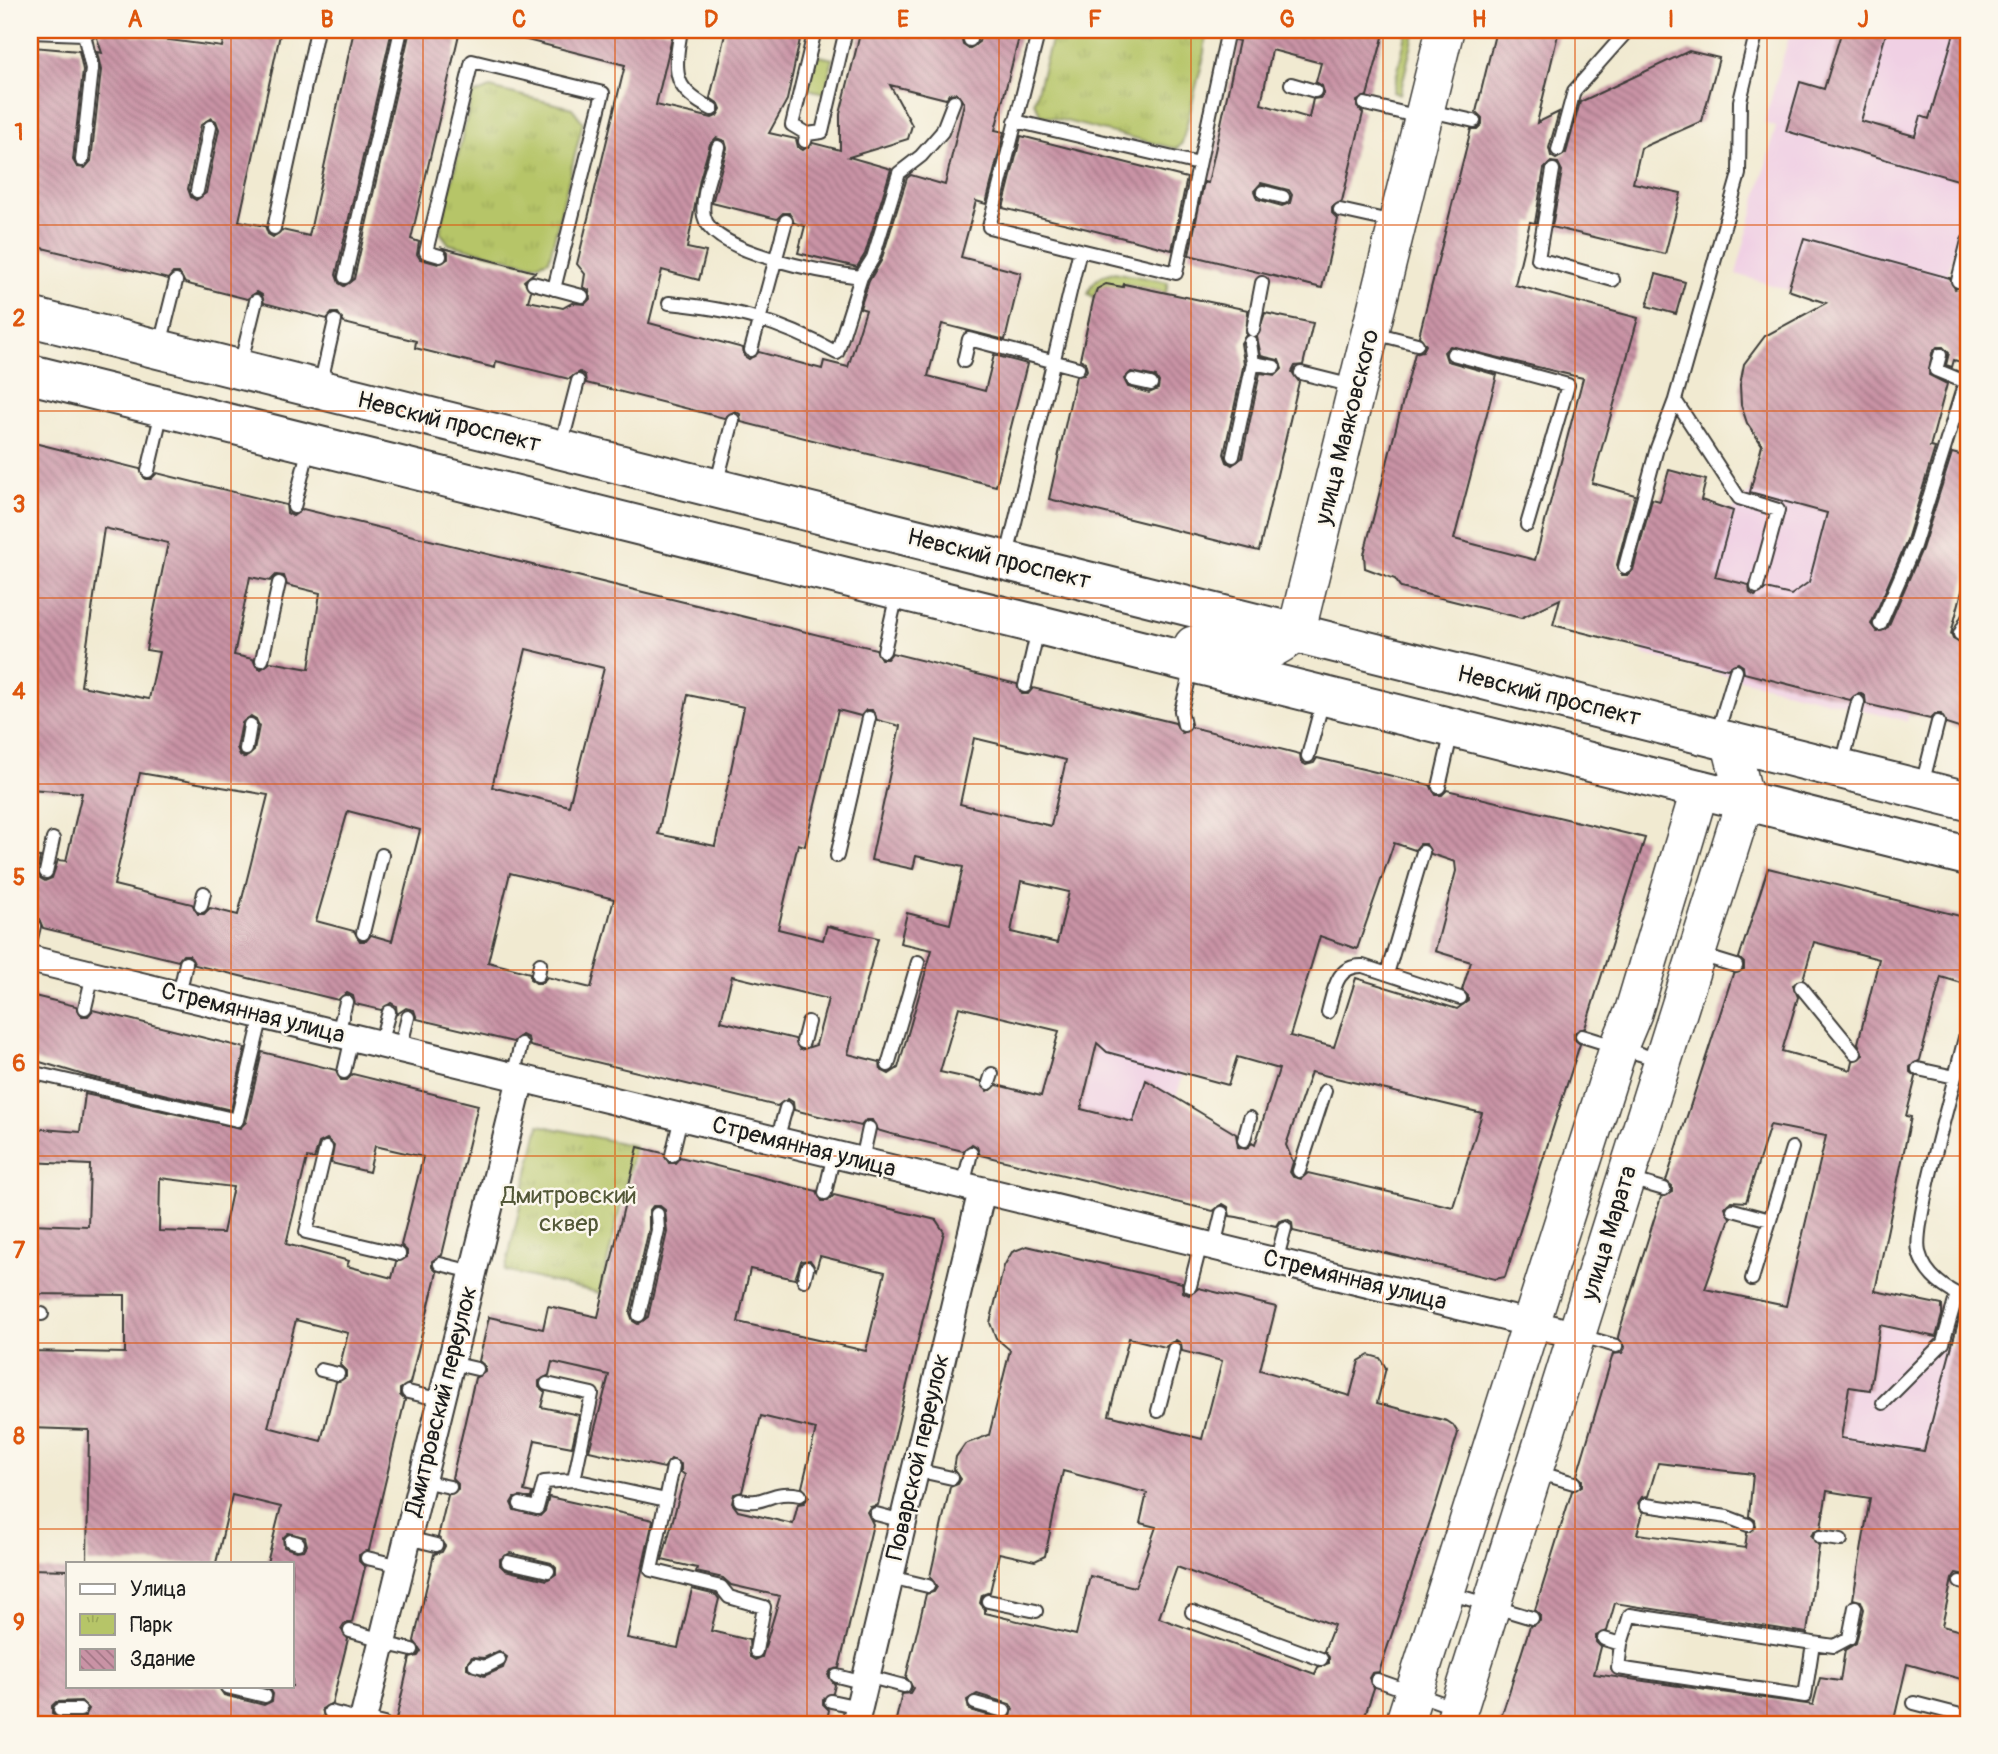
<svg xmlns="http://www.w3.org/2000/svg" width="1998" height="1754" font-family="Pangolin,sans-serif">
  <defs>
    <pattern id="park-tufts" width="24" height="20" patternUnits="userSpaceOnUse" patternTransform="scale(1.75)"><rect width="24" height="20" fill="#b6c568"/><path d="M3 7l-1-3M5 7V3M7 7l1-3M15 17l-1-3M17 17v-4M19 17l1-3" fill="none" stroke="#9ca95a"/></pattern>
    <pattern id="building-back-hatch" width="6" height="6" patternUnits="userSpaceOnUse" patternTransform="scale(1.75)"><rect width="6" height="6" fill="#c993a5"/><path d="M-1 5l2 2M0 0l6 6M5-1l2 2" fill="none" stroke="#a27786"/></pattern>
  </defs>
  <rect width="100%" height="100%" fill="#fbf7ec"/>
  <filter id="ink" filterUnits="userSpaceOnUse"><feTurbulence type="fractalNoise" baseFrequency=".0143" numOctaves="2"/><feDisplacementMap in="SourceGraphic" scale="14" xChannelSelector="R" yChannelSelector="G"/><feConvolveMatrix kernelMatrix="1 2 1 2 8 2 1 2 1" color-interpolation-filters="sRGB"/></filter>
  <filter id="wash" filterUnits="userSpaceOnUse"><feTurbulence type="fractalNoise" baseFrequency=".00686" numOctaves="4" result="noise"/><feDisplacementMap in="SourceGraphic" scale="28" xChannelSelector="R" yChannelSelector="G"/><feGaussianBlur stdDeviation="1.57" result="paint"/><feColorMatrix in="noise" values="0 0 0 0 0 0 0 0 0 0 0 0 0 0 0 0 0 1.4 0 .05"/><feComposite in="paint" operator="in"/></filter>
  <g filter="url(#wash)">
    <rect width="100%" height="100%" fill="#f1ead1"/>
    <path fill="#f0d0e4" d="M1791,30H1968V148L1959,180L1968,183V189L1947,278L1804,238L1788,290L1736,274L1776,127L1764,123Z
      M1945,451L1968,457V491L1907,721L1642,654L1683,496L1733,510L1750,492L1808,507L1811,489L1904,544L1919,548Z
      M1109,992L1201,1014L1147,1195L1065,1175Z
      M1637,1275L1934,1337L1951,1348L1923,1455L1896,1464L1594,1418Z"/>
    <path fill="#b6c568" stroke="#697042" stroke-width="2" d="M1407,30H1415L1400,94L1393,92Z
      M815,55L833,59L825,93L807,89Z
      M1114,272L1168,282L1166,293L1124,284L1122,292L1097,289L1094,297L1088,294C1093,280 1100,275 1114,272Z"/>
    <path fill="url(#park-tufts)" stroke="#697042" stroke-width="2" d="M1054,30H1207L1203,60L1182,143L1177,149L1041,115L1034,102Z
      M490,88L572,108L583,122L549,260L534,265L449,244L440,232L472,95Z
      M539,1125L635,1146L600,1293L505,1271Z"/>
    <g id="blocks">
      <path fill="url(#building-back-hatch)" fill-rule="evenodd" d="M103,30H131L132,35L222,47L225,30H281L239,221L265,226L268,234L273,237L282,230L309,236L354,30H392L336,275L339,283L344,286L354,279L410,30H460L411,239L419,242L417,254L420,259L438,264L448,259V253L443,248L535,272L524,281L531,291L528,301L563,308L572,303L585,304L590,299L589,290L583,287L585,274L577,264L625,65L519,38L520,30H674L656,105L712,118L717,116L721,109L719,104L710,98L726,30H802L787,100L769,133L796,139L798,147L803,150L813,143L840,150V114L861,30H935L961,37L963,45L969,49L979,42L982,30H1021L995,130L1004,132L986,204L976,201L961,257L1021,273L1005,340L942,324L928,376L985,391L994,355L1027,364L996,486L741,422L740,414L735,411L724,418L586,383L585,375L580,372L569,379L496,361L495,368L415,348L416,341L344,323L338,313H332L327,319L264,303L262,295L257,292L247,299L192,285L185,283L179,273H173L168,279L30,245L33,47L79,51L83,70L73,160L77,167L85,168L91,161L101,70L97,52L102,53L97,38ZM890,85L946,99L949,94L956,93L964,103L945,185L911,175L907,178L881,261L869,281L860,308L866,310L848,367L824,361L822,369L759,352L749,359L744,356L743,348L649,323L662,270L699,280L706,252L687,248L700,179L710,144L716,138L725,141L727,148L712,203L777,219L783,213H789L794,223L805,226L798,253L857,267L865,254L891,169L849,157L908,139L912,125ZM211,118L216,121L219,129L206,193L196,200L191,197L188,189L201,125Z
        M1237,30H1385L1367,96L1357,101V107L1363,113L1342,201L1332,207V213L1338,219L1322,288L1189,255L1204,182L1208,183L1239,41L1235,40ZM1272,50L1321,63L1316,82L1322,86L1324,93L1320,98L1313,99L1309,118L1261,104ZM1261,183L1289,190L1292,195L1290,203L1282,206L1257,199L1254,191Z
        M1496,30H1559L1537,123L1559,112L1549,148L1551,156L1556,159L1566,153L1580,102L1689,51L1719,58L1702,121L1641,148L1633,183L1681,193L1665,254L1552,227L1562,171L1558,163L1551,162L1544,169L1535,223L1530,222L1515,285L1638,318L1592,483L1635,495L1617,565L1622,575H1628L1633,570L1652,499L1660,501L1669,470L1706,480L1701,500L1733,511L1715,577L1749,585L1750,593L1755,596L1766,589L1791,595L1809,582L1827,513L1750,492L1762,445L1747,423L1741,405L1740,385L1744,364L1765,336L1826,303L1788,290L1804,238L1950,278L1955,289L1968,284V364L1954,360L1952,367L1946,365L1949,353L1943,347H1937L1932,353L1929,375L1947,384L1930,447L1935,448L1906,543L1871,624L1877,632L1888,627L1922,549L1952,453L1968,457V568L1951,634L1953,639L1960,643L1968,637V731L1946,724L1941,714H1935L1930,719L1866,704L1865,696L1859,693L1850,700L1744,673L1743,666L1738,663L1727,669L1553,625L1560,599L1521,618L1401,588L1395,579L1365,568L1364,554L1415,353L1423,351L1426,345L1419,336L1471,129H1477L1482,124V118L1476,112ZM1450,346L1583,378L1535,560L1454,539L1497,375L1447,361L1444,352Z
        M1842,30H1887L1861,121L1915,136L1921,116L1929,119L1955,30H1968V183L1786,131L1800,82L1824,89Z
        M1021,136L1187,178L1172,250L1003,208Z
        M1656,274L1685,282L1676,314L1647,306Z
        M1106,284L1123,287L1124,284L1248,310L1246,335L1241,343L1244,363L1224,454L1227,462L1232,465L1242,458L1260,373L1276,375L1282,369L1279,360L1261,356L1257,337L1265,313L1313,323L1303,365L1295,366L1292,372L1299,382L1259,551L1049,499L1076,376L1084,375L1087,370L1085,362L1080,359L1094,297L1097,289ZM1131,372L1156,377L1159,382L1158,389L1149,393L1128,387L1124,379Z
        M30,442L140,469L145,479H151L157,473L286,505L287,513L293,516L303,509L876,649L881,659H887L892,653L1017,684L1022,694H1028L1033,688L1175,723L1182,733L1192,727L1300,754L1301,762L1306,765L1314,763L1317,758L1430,785L1436,795H1442L1447,790L1645,838L1585,1028L1574,1033V1039L1580,1044L1505,1277L1495,1279L1293,1231L1292,1222L1287,1219L1279,1221L1276,1226L1237,1217L1230,1216L1228,1207L1223,1204L1213,1211L980,1155L977,1147L972,1144L963,1151L891,1134L877,1130L872,1120H866L861,1126L831,1119L794,1110L793,1102L788,1099L777,1106L530,1046L528,1038L522,1035L513,1042L417,1019L414,1010L406,1008L397,1014L396,1006L391,1003L381,1010L355,1004L353,996L347,993L338,1000L195,965L189,955H183L178,961L43,928L39,919H30V856L40,857L37,871L40,878L45,881L52,878L58,860L66,861L82,793L30,789ZM104,528L168,543L146,650L159,652L149,699L81,686ZM276,575L284,576L287,585L320,593L309,669L271,662L261,669L256,666L253,659L234,655L250,577L270,581ZM526,649L604,668L569,806L492,787ZM688,695L744,707L715,846L658,834ZM838,710L861,716L866,710H872L877,720L900,726L871,860L913,869L916,856L963,867L950,924L907,913L900,943L932,950L898,1068L889,1074L881,1070L880,1062L848,1054L878,938L827,926L823,940L778,929L798,844L805,846ZM251,716L256,719L259,726L254,751L245,758L240,755L237,748L242,723ZM974,738L1066,760L1051,826L960,804ZM140,773L268,795L238,915L210,908L204,914H198L192,904L114,885ZM348,811L420,830L392,941L371,935L366,941H360L354,931L316,921ZM1394,843L1415,850L1420,844H1426L1431,854L1455,862L1456,871L1435,951L1471,962L1462,990L1468,996V1001L1457,1009L1356,978L1334,1047L1290,1036L1320,936L1357,949ZM510,873L614,899L591,988L547,977L542,983H536L530,979V973L488,962ZM1021,881L1069,892L1057,943L1011,932ZM732,976L828,999L816,1045L800,1050L795,1039L721,1021ZM959,1007L1059,1031L1041,1096L997,1085L987,1091L981,1081L940,1072ZM1097,1043L1107,1052L1228,1085L1237,1057L1279,1069L1255,1145L1252,1143L1246,1149L1238,1147L1236,1134L1146,1080L1133,1122L1081,1109ZM1311,1072L1482,1113L1453,1207L1308,1173L1301,1179L1293,1177L1290,1172L1293,1162L1286,1145Z
        M1768,868L1968,918V985L1941,977L1920,1060L1910,1067V1072L1916,1077L1906,1116L1911,1117L1875,1291L1942,1305V1315L1936,1337L1880,1325L1870,1390L1849,1387L1841,1438L1924,1451L1961,1311L1968,1312V1575L1956,1573L1952,1579L1942,1626L1968,1633V1681L1907,1664L1893,1724H1499L1530,1626L1540,1621V1615L1535,1610L1572,1491L1582,1486V1480L1577,1475L1613,1354L1622,1353L1625,1348L1618,1337L1620,1329L1661,1197L1672,1192V1186L1666,1181L1733,974L1744,969V963L1739,958ZM1814,942L1879,959L1858,1043L1863,1055L1853,1061L1851,1070L1782,1051L1798,997L1793,985L1803,979ZM1770,1125L1826,1136L1786,1306L1705,1289L1730,1218L1725,1207L1731,1201L1746,1202ZM1658,1463L1753,1474L1749,1516L1755,1520L1756,1527L1747,1533L1745,1548L1637,1534L1643,1513L1638,1503L1642,1497L1648,1496ZM1827,1491L1870,1498L1853,1599L1861,1601L1864,1609L1856,1643L1845,1650L1840,1681L1820,1678L1813,1705L1594,1674L1601,1647L1596,1642V1636L1607,1631L1615,1603L1807,1633L1819,1546L1811,1536L1814,1531L1821,1528Z
        M30,995L76,1006L82,1016H88L93,1010L245,1048L231,1110L87,1076L30,1059Z
        M262,1052L336,1070L341,1080H347L353,1074L478,1105L442,1255L432,1261V1267L437,1272L410,1383L400,1389V1395L405,1400L369,1550L359,1555V1561L365,1567L352,1622L344,1624L341,1629L348,1639L332,1703L322,1709L326,1724H30V1569L68,1570V1686H218L224,1695L264,1705L272,1701L273,1694L270,1689L260,1686H292V1563H267L281,1507L232,1495L216,1563H87L89,1430L30,1428V1351L125,1353V1295L30,1294V1224L88,1226L90,1165L30,1162V1128L80,1132L85,1094L240,1128L246,1122ZM327,1139L334,1146L331,1163L369,1172L375,1146L423,1157L401,1245L407,1251V1257L396,1262L392,1278L347,1266L349,1261L286,1244L307,1158L314,1159L319,1143ZM160,1178L233,1187L223,1233L159,1231ZM296,1320L348,1333L340,1365L346,1371V1377L336,1382L321,1441L268,1427ZM288,1533L305,1537L307,1545L304,1550L296,1551L284,1547L283,1538ZM81,1701L89,1709L84,1718L59,1719L52,1714V1706L56,1702Z
        M638,1147L663,1153L669,1163H675L680,1157L817,1191L822,1201H828L834,1195L936,1220L944,1232L878,1505L870,1507L867,1512L873,1524L839,1668L831,1670L828,1675L835,1685L833,1693L823,1699V1704L829,1710L826,1724H395L410,1658L418,1656L421,1651L414,1641L434,1554L442,1552L445,1546L438,1537L448,1495L458,1489V1484L452,1478L475,1378L485,1372V1366L479,1361L489,1317L543,1329L548,1306L598,1317ZM653,1206H660L665,1210L667,1232L648,1317L638,1324L633,1321L630,1313L649,1229V1211ZM820,1256L885,1272L866,1351L738,1322L750,1269L795,1279L801,1261L810,1260L816,1270ZM552,1362L609,1375L589,1451L664,1468L671,1459L681,1464V1472L685,1475L662,1560L697,1568L696,1572L723,1578L731,1585L780,1596L762,1657L755,1660L750,1657L749,1640L711,1631L719,1599L716,1595L692,1589L678,1648L627,1638L653,1520L549,1497L545,1511L540,1516L514,1510L511,1503L514,1498H531L532,1493L524,1491L535,1440L572,1447L579,1415L541,1407L545,1392L539,1387V1381L549,1375ZM761,1416L816,1429L802,1487L809,1497L804,1503L798,1504L793,1524L738,1511L732,1503L734,1494L742,1492ZM510,1553L551,1563L556,1568V1574L547,1580L505,1570L500,1565V1559ZM499,1651L507,1657L503,1668L484,1676L467,1668V1663L472,1657L484,1658Z
        M1027,1246L1182,1283L1183,1292L1189,1295L1199,1288L1276,1307L1260,1370L1350,1396L1359,1361L1369,1355L1380,1358L1386,1368L1377,1403L1447,1421L1453,1425L1458,1433L1437,1501L1379,1672L1372,1673L1369,1678L1374,1688L1362,1724H895L902,1694L910,1693L913,1688L906,1677L926,1594L934,1592L937,1587L930,1577L950,1487L958,1484L961,1479L954,1469L956,1457L965,1444L989,1435L1010,1350L996,1338L990,1323L1004,1266L1012,1252ZM1129,1338L1165,1347L1176,1340L1181,1343L1182,1351L1222,1361L1202,1439L1109,1415ZM1063,1471L1147,1493L1140,1523L1156,1527L1135,1587L1090,1576L1076,1635L985,1613V1609L980,1603L982,1595L990,1592L999,1553L1035,1561L1045,1556ZM1177,1567L1334,1625L1324,1651L1329,1657V1663L1318,1667L1315,1674L1159,1618ZM977,1694L1010,1704L1013,1709L1011,1717L1002,1719L969,1710L967,1700Z"/>
    </g>
  </g>
  <g filter="url(#ink)">
    <use href="#blocks" fill-opacity="0" stroke="#3c3b37" stroke-width="2"/>
    <g fill="none" stroke-linecap="round" stroke-linejoin="round">
      <g stroke="#3c3b37" stroke-width="16">
        <path id="lane" d="M970,30V40
          M1757,30L1740,101L1739,174L1675,400L1739,498L1778,510L1757,587
          M30,32L84,34L94,30
          M680,36C673,75 675,91 712,109
          M1291,84L1315,91
          M1365,104L1420,117
          M1430,111L1474,121
          M1015,121L1199,164
          M807,134L792,125L815,30
          M805,141L807,134L822,132L846,30
          M718,147C714,166 700,196 704,216C712,254 829,273 861,277
          M1558,150L1574,91L1628,30
          M82,160L92,69L84,34
          M1553,170L1538,259L1613,280
          M197,191L210,127
          M1263,192L1283,197
          M1340,210L1394,222
          M274,228L317,30
          M1080,250L1176,273L1228,30
          M440,256L426,252L472,61L603,93L554,289
          M345,277L401,30
          M1958,281L1968,241
          M533,283L582,296
          M669,303C734,309 779,321 837,353L861,277L873,258L899,173L921,156L942,132L954,101
          M1253,330L1262,283
          M1374,333L1417,344
          M1250,342L1253,363
          M160,345L176,281
          M751,350L786,221
          M1453,354L1568,385L1527,525
          M964,361L969,339L1078,368
          M240,366L256,301
          M1301,373L1353,386
          M1133,380L1151,384
          M320,386L335,321
          M561,446L578,381
          M1233,456L1253,363L1274,367
          M148,471L162,411
          M716,485L733,420
          M294,507L309,447
          M1007,556L1080,250L989,227L1039,30
          M1625,567L1657,448L1675,400
          M1880,624L1914,546L1965,382L1936,370L1940,355
          M1960,634L1968,618
          M884,651L897,594
          M262,660L279,583
          M1025,686L1038,629
          M1184,725L1181,711L1192,667
          M1717,734L1736,671
          M246,749L250,725
          M1308,756L1323,700
          M1842,765L1858,702
          M1922,785L1938,722
          M1439,787L1452,731
          M837,856L869,718
          M46,872L53,839
          M201,906L204,893
          M363,933L382,855
          M30,943L34,926
          M1700,955L1736,966
          M1387,974L1423,852
          M538,975L540,964
          M1801,987L1855,1053
          M179,995L186,963
          M85,1008L93,974
          M1328,1012C1334,990 1336,965 1363,966L1460,998
          M338,1033L346,1002
          M1582,1036L1659,1060
          M803,1042L808,1022
          M380,1044L389,1012
          M400,1049L408,1017
          M888,1065L918,962
          M1918,1069L1955,1077L1968,1026
          M30,1072L237,1120L262,1015
          M344,1072L352,1037
          M513,1076L521,1044
          M1955,1077C1947,1110 1913,1226 1919,1252C1925,1276 1947,1291 1968,1299
          M989,1083L992,1074
          M777,1140L786,1108
          M1244,1140L1250,1118
          M326,1148L306,1232L399,1254
          M672,1155L681,1117
          M862,1160L869,1128
          M1299,1171L1325,1091
          M1630,1179L1664,1189
          M963,1186L971,1153
          M825,1193L834,1154
          M1733,1210L1770,1220
          M1214,1246L1222,1213
          M1276,1262L1285,1228
          M440,1264L473,1272
          M1752,1279L1792,1148
          M804,1280L807,1268
          M1190,1286L1201,1243
          M30,1313L42,1314
          M639,1315L658,1230L657,1214
          M1578,1335L1616,1346
          M451,1363L477,1369
          M321,1370L338,1374
          M547,1384L592,1394L574,1480L666,1500
          M408,1392L442,1400
          M1883,1403L1943,1343L1957,1294
          M1158,1411L1174,1349
          M673,1467L651,1570L721,1587L729,1597L764,1607L756,1651
          M916,1470L952,1478
          M1537,1472L1574,1483
          M422,1481L450,1487
          M740,1500C767,1506 770,1489 800,1495
          M520,1504L537,1508L544,1482L574,1480
          M1646,1505L1727,1517L1748,1525
          M876,1514L903,1521
          M1820,1537L1841,1540
          M408,1538L436,1545
          M291,1541L298,1543
          M367,1558L401,1566
          M508,1562L548,1571
          M890,1577L928,1586
          M1960,1582L1968,1584
          M1449,1593L1532,1618
          M988,1601L1036,1611
          M1192,1612L1321,1659
          M350,1631L383,1640
          M1604,1639L1621,1644L1630,1615L1813,1643L1805,1696L1618,1668L1621,1644
          M382,1643L412,1650
          M1813,1643L1834,1646L1849,1638L1855,1607
          M475,1665L485,1667L499,1660
          M837,1676L865,1683
          M866,1676L904,1686
          M1377,1680L1456,1708
          M227,1687L265,1696
          M831,1701L859,1707
          M975,1703L1004,1711
          M1914,1703L1968,1717
          M60,1710H80
          M330,1712L363,1720
          M363,1719L384,1724"/>
      </g>
      <g stroke="#3c3b37" stroke-width="30">
        <path id="street" d="M30,959L1578,1335
          M362,1724L521,1078
          M855,1724L982,1190"/>
      </g>
      <g stroke="#3c3b37" stroke-width="40">
        <path id="secondary" d="M1193,645C1240,656 1255,666 1296,633L1445,30
          M1404,1724L1618,1049L1633,1013L1700,789
          M1454,1724L1745,800L1730,741"/>
      </g>
      <g stroke="#3c3b37" stroke-width="42">
        <path id="primary" d="M30,317L1968,801
          M30,374L1968,856"/>
      </g>
      <use href="#lane" stroke="#fff" stroke-width="12"/>
      <use href="#street" stroke="#fff" stroke-width="26"/>
      <use href="#secondary" stroke="#fff" stroke-width="37"/>
      <use href="#primary" stroke="#fff" stroke-width="38"/>
    </g>
  </g>
  <path fill="none" stroke="#de560d" stroke-width="2" stroke-opacity="0.55" d="M231,30V1563M423,30V1724M615,30V1724M807,30V1724M999,30V1724M1191,30V1724M1383,30V1724M1575,30V1724M1767,30V1724M30,225H1968M30,411H1968M30,598H1968M30,784H1968M30,970H1968M30,1156H1968M30,1343H1968M30,1529H1968M231,1686V1724"/>
  <g text-anchor="middle" dominant-baseline="central" stroke-width="5" stroke-linejoin="round" paint-order="stroke">
    <g font-size="24" fill="#1c1c1c" stroke="#fbf7ec">
      <text transform="translate(449 422) rotate(14)">Невский проспект</text>
      <text transform="translate(1347 427) rotate(-76)">улица Маяковского</text>
      <text transform="translate(999 559) rotate(14)">Невский проспект</text>
      <text transform="translate(1549 696) rotate(14)">Невский проспект</text>
      <text transform="translate(253 1013) rotate(14)">Стремянная улица</text>
      <text transform="translate(804 1147) rotate(14)">Стремянная улица</text>
      <text transform="translate(1609 1233) rotate(-73)">улица Марата</text>
      <text transform="translate(1355 1280) rotate(14)">Стремянная улица</text>
      <text transform="translate(441 1401) rotate(-76)">Дмитровский переулок</text>
      <text transform="translate(918 1457) rotate(-77)">Поварской переулок</text>
    </g>
    <g font-size="24" fill="#525737" stroke="#fbf7ec">
      <text x="569" y="1195">Дмитровский<tspan x="569" dy="28">сквер</tspan></text>
    </g>
  </g>
  <rect width="1998" height="1754" fill="none" stroke="#fbf7ec" stroke-width="77"/>
  <rect x="66" y="1562" width="228" height="126" fill="#fbf7ec" stroke="#a29f99" stroke-width="2"/>
  <rect x="80" y="1584" width="35" height="10" fill="#ffffff" stroke="#a29f99" stroke-width="2"/>
  <text x="130" y="1596" font-size="21" fill="#1c1c1c">Улица</text>
  <rect x="80" y="1614" width="35" height="21" fill="url(#park-tufts)" stroke="#a29f99" stroke-width="2"/>
  <text x="130" y="1632" font-size="21" fill="#1c1c1c">Парк</text>
  <rect x="80" y="1649" width="35" height="21" fill="url(#building-back-hatch)" stroke="#a29f99" stroke-width="2"/>
  <text x="130" y="1666" font-size="21" fill="#1c1c1c">Здание</text>
  <rect x="38" y="38" width="1922" height="1678" fill="none" stroke="#de560d" stroke-width="2.5"/>
  <g font-size="23" text-anchor="middle" font-weight="bold" fill="#de560d">
    <text x="135" y="27">A</text>
    <text x="327" y="27">B</text>
    <text x="519" y="27">C</text>
    <text x="711" y="27">D</text>
    <text x="903" y="27">E</text>
    <text x="1095" y="27">F</text>
    <text x="1287" y="27">G</text>
    <text x="1479" y="27">H</text>
    <text x="1671" y="27">I</text>
    <text x="1863" y="27">J</text>
    <text x="19" y="140">1</text>
    <text x="19" y="326">2</text>
    <text x="19" y="512">3</text>
    <text x="19" y="699">4</text>
    <text x="19" y="885">5</text>
    <text x="19" y="1071">6</text>
    <text x="19" y="1258">7</text>
    <text x="19" y="1444">8</text>
    <text x="19" y="1630">9</text>
  </g>
</svg>
